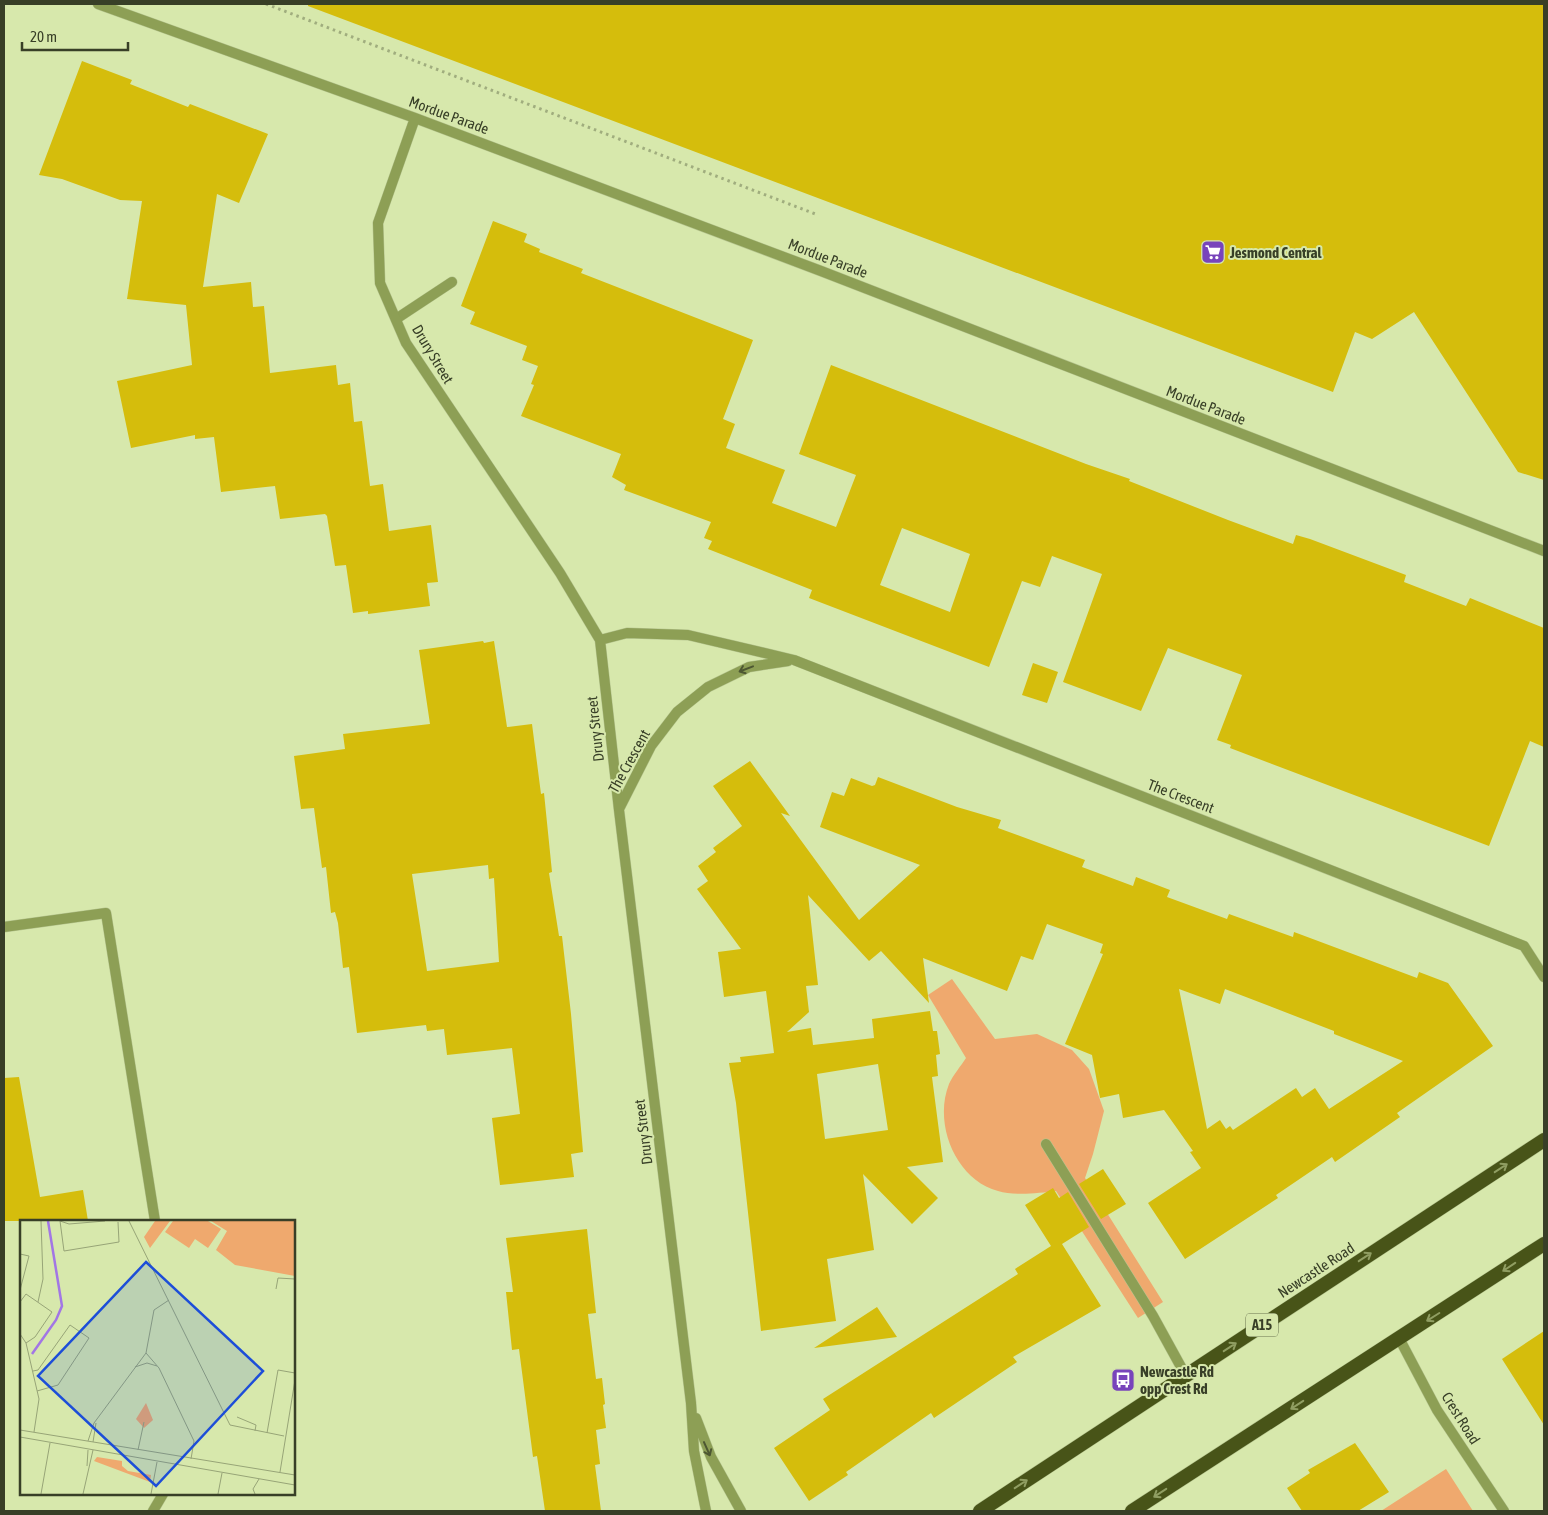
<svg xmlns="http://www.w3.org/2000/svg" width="1548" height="1515" font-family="'Asap Condensed',sans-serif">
  <rect width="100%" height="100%" fill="#d7e8ac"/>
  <path fill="#efa96e" d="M952,979L995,1039L1037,1034L1072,1050L1089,1069L1104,1111L1093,1154L1085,1178L1163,1302L1138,1318L1056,1191C1039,1193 1015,1196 998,1191C956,1180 933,1124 949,1084C953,1075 961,1066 966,1058L928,995Z
    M1446,1469L1473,1511H1381Z"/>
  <path fill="#d5bd0c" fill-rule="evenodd" d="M308,4H1544V480L1518,472L1414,312L1372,339L1355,332L1333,392L308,6Z
    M82,61L132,80L130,84L188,107L190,104L268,134L239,203L217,194L203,287L251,282L253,307L264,306L270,373L336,365L338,385L350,383L354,422L362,421L370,486L383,484L389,531L431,525L438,582L427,583L430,606L368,614V611L353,613L346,565L335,566L327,516L325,514L280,519L275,486L221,492L214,437L195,439V435L131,448L117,381L192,365L186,305L127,299L142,201L120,200L62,179L39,175Z
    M493,221L527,234L524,242L540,249L539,252L583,269L581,273L753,340L723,419L735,424L726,448L785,470L772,503L836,527L856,475L799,454L831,365L1086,464L1130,479L1129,481L1228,520L1293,544L1296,535L1310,539L1406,575L1404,582L1466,606L1470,598L1544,628V747L1530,741L1489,846L1230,748L1231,745L1217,740L1242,675L1168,648L1141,711L1063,682L1102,574L1052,556L1040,587L1022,581L989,667L809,598L812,590L708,549L712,541L704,538L711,522L624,490L626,485L612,477L621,454L521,416L534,385L531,384L538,366L522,360L527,346L470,324L475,312L461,306ZM902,528L970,554L950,612L880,585Z
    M483,641L484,643L494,641L507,727L532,724L541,794L544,793L552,872L549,873L559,936H562L571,1014L583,1152L571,1154L574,1177L500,1185L492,1118L520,1114L512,1048L447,1055L444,1029L427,1031L426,1025L357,1033L349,967L343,968L338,923L335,912L331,913L326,867L322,868L314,808L301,809L294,756L345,749L343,734L430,724L419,650ZM488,865L489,879L494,878L499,962L427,971L412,874Z
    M1033,663L1058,672L1047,703L1022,695Z
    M750,761L790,816L781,813L859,920L920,865L820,827L832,792L844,796L851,778L872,786L875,785L878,777L957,807L1001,820L998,828L1085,860L1082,867L1133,886L1136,877L1170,890L1167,897L1227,919L1229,914L1293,937L1294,932L1417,978L1419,972L1448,983L1493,1046L1397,1113L1400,1117L1335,1162L1332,1157L1276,1195L1278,1198L1185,1259L1148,1203L1201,1168L1190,1152L1193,1151L1164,1110L1123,1118L1119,1094L1100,1098L1092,1055L1065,1044L1103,954L1100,953L1103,944L1047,924L1033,960L1021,956L1007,991L923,958L929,1003L881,951L869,961L808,895L818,985L806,986L809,1012L787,1032L811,1028L813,1045L874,1038L872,1019L930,1011L933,1031H937L940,1054L936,1055L938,1076L932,1077L943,1162L907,1167L938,1198L912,1224L863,1174L874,1250L827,1259L836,1321L761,1331L736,1103L729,1063L741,1062L740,1057L774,1053L766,991L724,997L718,952L741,949L697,889L708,881L698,866L716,852L713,848L742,826L713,786ZM1179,989L1220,1004L1225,989L1334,1031V1034L1403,1061L1329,1109L1315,1088L1302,1097L1296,1088L1233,1130L1230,1126L1226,1129L1220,1120L1207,1129ZM878,1064L888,1130L825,1139L817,1074Z
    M19,1077L40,1197L83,1190L88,1221H4V1078Z
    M1103,1169L1126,1204L1101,1219L1079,1184Z
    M1053,1188L1059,1198L1068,1192L1089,1227L1062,1244L1101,1306L1013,1357L1017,1362L934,1418L931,1413L846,1472L848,1475L809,1501L774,1448L830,1410L823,1399L1018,1274L1015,1269L1051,1246L1025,1205Z
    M587,1229L596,1313L588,1314L596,1379L602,1378L605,1404L603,1405L606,1428L596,1430L600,1464L595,1465L601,1511H545L537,1456L533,1457L519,1349L512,1350L506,1292H513L506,1238Z
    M877,1307L897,1337L814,1348Z
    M1544,1331V1425L1502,1359Z
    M1355,1443L1389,1492L1358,1511H1302L1287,1488L1310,1473L1308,1470Z"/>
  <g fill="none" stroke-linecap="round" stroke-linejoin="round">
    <g stroke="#b7c691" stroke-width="11">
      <path id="service" d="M396,319L452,282
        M4,927L106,913L155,1221
        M1046,1144L1153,1316L1186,1376
        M153,1511L163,1494"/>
    </g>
    <g stroke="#b7c691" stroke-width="11">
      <path id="minor" d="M98,4L415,118L821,271L1544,551
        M415,118L378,223L380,283L406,343L560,573L600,640L619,810L691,1403L694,1451L706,1511
        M600,640L627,633L688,635L794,660L1524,946L1544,977
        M619,809L651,746L677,712L708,687L749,667L788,661
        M1399,1338L1437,1410L1504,1511
        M696,1418L711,1457L741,1511"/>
    </g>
    <g stroke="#b7c691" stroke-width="15">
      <path id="trunk" d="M980,1511L1544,1140
        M1132,1511L1544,1244"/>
    </g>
    <path stroke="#a0ad7e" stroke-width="3" stroke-dasharray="2.5 4" stroke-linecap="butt" d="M266,4L818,215"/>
    <use href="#service" stroke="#8d9f55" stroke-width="10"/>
    <use href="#minor" stroke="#8d9f55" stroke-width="10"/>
    <use href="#trunk" stroke="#485418" stroke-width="14"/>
  </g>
  <defs><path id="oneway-shaft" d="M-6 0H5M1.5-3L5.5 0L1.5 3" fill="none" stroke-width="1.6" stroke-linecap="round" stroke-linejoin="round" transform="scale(1.25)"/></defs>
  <g stroke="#4d5732">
    <use href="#oneway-shaft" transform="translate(746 669) rotate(159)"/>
    <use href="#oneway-shaft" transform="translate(707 1449) rotate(66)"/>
  </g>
  <g stroke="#909e62">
    <use href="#oneway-shaft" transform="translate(1501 1168) rotate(-33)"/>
    <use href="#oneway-shaft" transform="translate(1365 1257) rotate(-33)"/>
    <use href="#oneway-shaft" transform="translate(1509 1267) rotate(146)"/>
    <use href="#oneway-shaft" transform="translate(1433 1317) rotate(148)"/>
    <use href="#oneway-shaft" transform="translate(1230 1347) rotate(-33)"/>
    <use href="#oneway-shaft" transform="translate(1297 1405) rotate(147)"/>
    <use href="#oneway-shaft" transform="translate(1021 1484) rotate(-33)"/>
    <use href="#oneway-shaft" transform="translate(1160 1493) rotate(147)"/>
  </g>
  <defs>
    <g id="supermarket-square" transform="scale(1.25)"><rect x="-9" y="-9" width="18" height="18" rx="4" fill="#7844bb" stroke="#d7e8ac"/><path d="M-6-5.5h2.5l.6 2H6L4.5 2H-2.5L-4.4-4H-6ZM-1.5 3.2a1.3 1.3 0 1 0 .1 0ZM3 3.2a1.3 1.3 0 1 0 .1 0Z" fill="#fff"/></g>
    <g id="bus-square" transform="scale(1.25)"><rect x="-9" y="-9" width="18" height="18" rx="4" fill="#7844bb" stroke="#d7e8ac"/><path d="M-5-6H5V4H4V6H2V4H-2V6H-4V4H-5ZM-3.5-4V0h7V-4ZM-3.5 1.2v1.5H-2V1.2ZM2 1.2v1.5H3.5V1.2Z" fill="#fff"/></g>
  </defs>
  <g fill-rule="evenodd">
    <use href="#supermarket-square" x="1213" y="252"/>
    <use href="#bus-square" x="1123" y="1380"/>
  </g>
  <g text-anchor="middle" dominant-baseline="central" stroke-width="4" stroke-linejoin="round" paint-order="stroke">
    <rect fill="#d7e8ac" stroke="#68724f" stroke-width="1" x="1246" y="1313.5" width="32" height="23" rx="4"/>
    <g font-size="14" font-weight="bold" fill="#383f27">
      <text x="1262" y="1325">A15</text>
    </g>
    <g font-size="15" fill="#383f27" stroke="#d7e8ac">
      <text transform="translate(449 115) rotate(20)">Mordue Parade</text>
      <text transform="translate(828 258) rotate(21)">Mordue Parade</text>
      <text transform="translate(433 354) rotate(59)">Drury Street</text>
      <text transform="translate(1206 405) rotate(21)">Mordue Parade</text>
      <text transform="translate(595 729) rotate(-96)">Drury Street</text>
      <text transform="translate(629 761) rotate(-61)">The Crescent</text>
      <text transform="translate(1181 796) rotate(21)">The Crescent</text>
      <text transform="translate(643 1132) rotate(-97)">Drury Street</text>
      <text transform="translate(1316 1270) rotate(-33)">Newcastle Road</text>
      <text transform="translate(1461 1418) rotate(58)">Crest Road</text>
    </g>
    <g font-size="15" font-weight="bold" fill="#383f27" stroke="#d7e8ac" text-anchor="start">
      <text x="1230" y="252">Jesmond Central</text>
      <text x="1140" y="1371">Newcastle Rd<tspan x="1140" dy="17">opp Crest Rd</tspan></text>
    </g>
  </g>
  <g transform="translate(20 1220)">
    <rect width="275" height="275" fill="#d7e8ac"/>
    <path d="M135,1H150L130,28L124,17ZM153,1H188L201,9L188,28L175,19L169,28L145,12ZM191,1H275V56L215,45L196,30L207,11ZM126,183L133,200L124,208L116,199ZM77,237L102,241V246L108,251L131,255L130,262L74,241Z" fill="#efa96e"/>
    <path fill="none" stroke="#a276e5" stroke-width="2.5" d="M12,134L36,100L42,86L28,1"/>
    <path fill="none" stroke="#97a477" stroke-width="1" d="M40,1L44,31L99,22L98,2M40,1L49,4L85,1M109,1L210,205L264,216M0,34L9,36L0,70M256,69L258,58L275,59M0,82L6,74L32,92L15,117L6,123M18,82L23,59L21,1M0,114L6,123L19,179L14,212M126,133L139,148L174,221L171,239M115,147L127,143L137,146M13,151L18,150L50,105L69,118L38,165L17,171M217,197L236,205L235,211M0,210L275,255M247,213L258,150L275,153M0,217L275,265M68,221L74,203L126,133L134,90L149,80M73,222L76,203M118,230L124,202M67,246L68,230M260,252L275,160M21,274L30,223M63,274L73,230M131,274L137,242M198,274L202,253M235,274L233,269L239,259"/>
    <path fill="#1d4ed8" fill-opacity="0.15" stroke="#1d4ed8" stroke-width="2.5" d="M126,42L243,151L136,266L18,156Z"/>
    <rect width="275" height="275" fill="none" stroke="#383f27" stroke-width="2.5"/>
  </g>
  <rect width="1548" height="1515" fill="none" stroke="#383f27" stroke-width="10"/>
  <path d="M22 42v8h106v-8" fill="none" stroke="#383f27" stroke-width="2.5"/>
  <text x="30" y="42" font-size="15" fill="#383f27" stroke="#d7e8ac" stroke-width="4" paint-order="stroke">20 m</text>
</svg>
